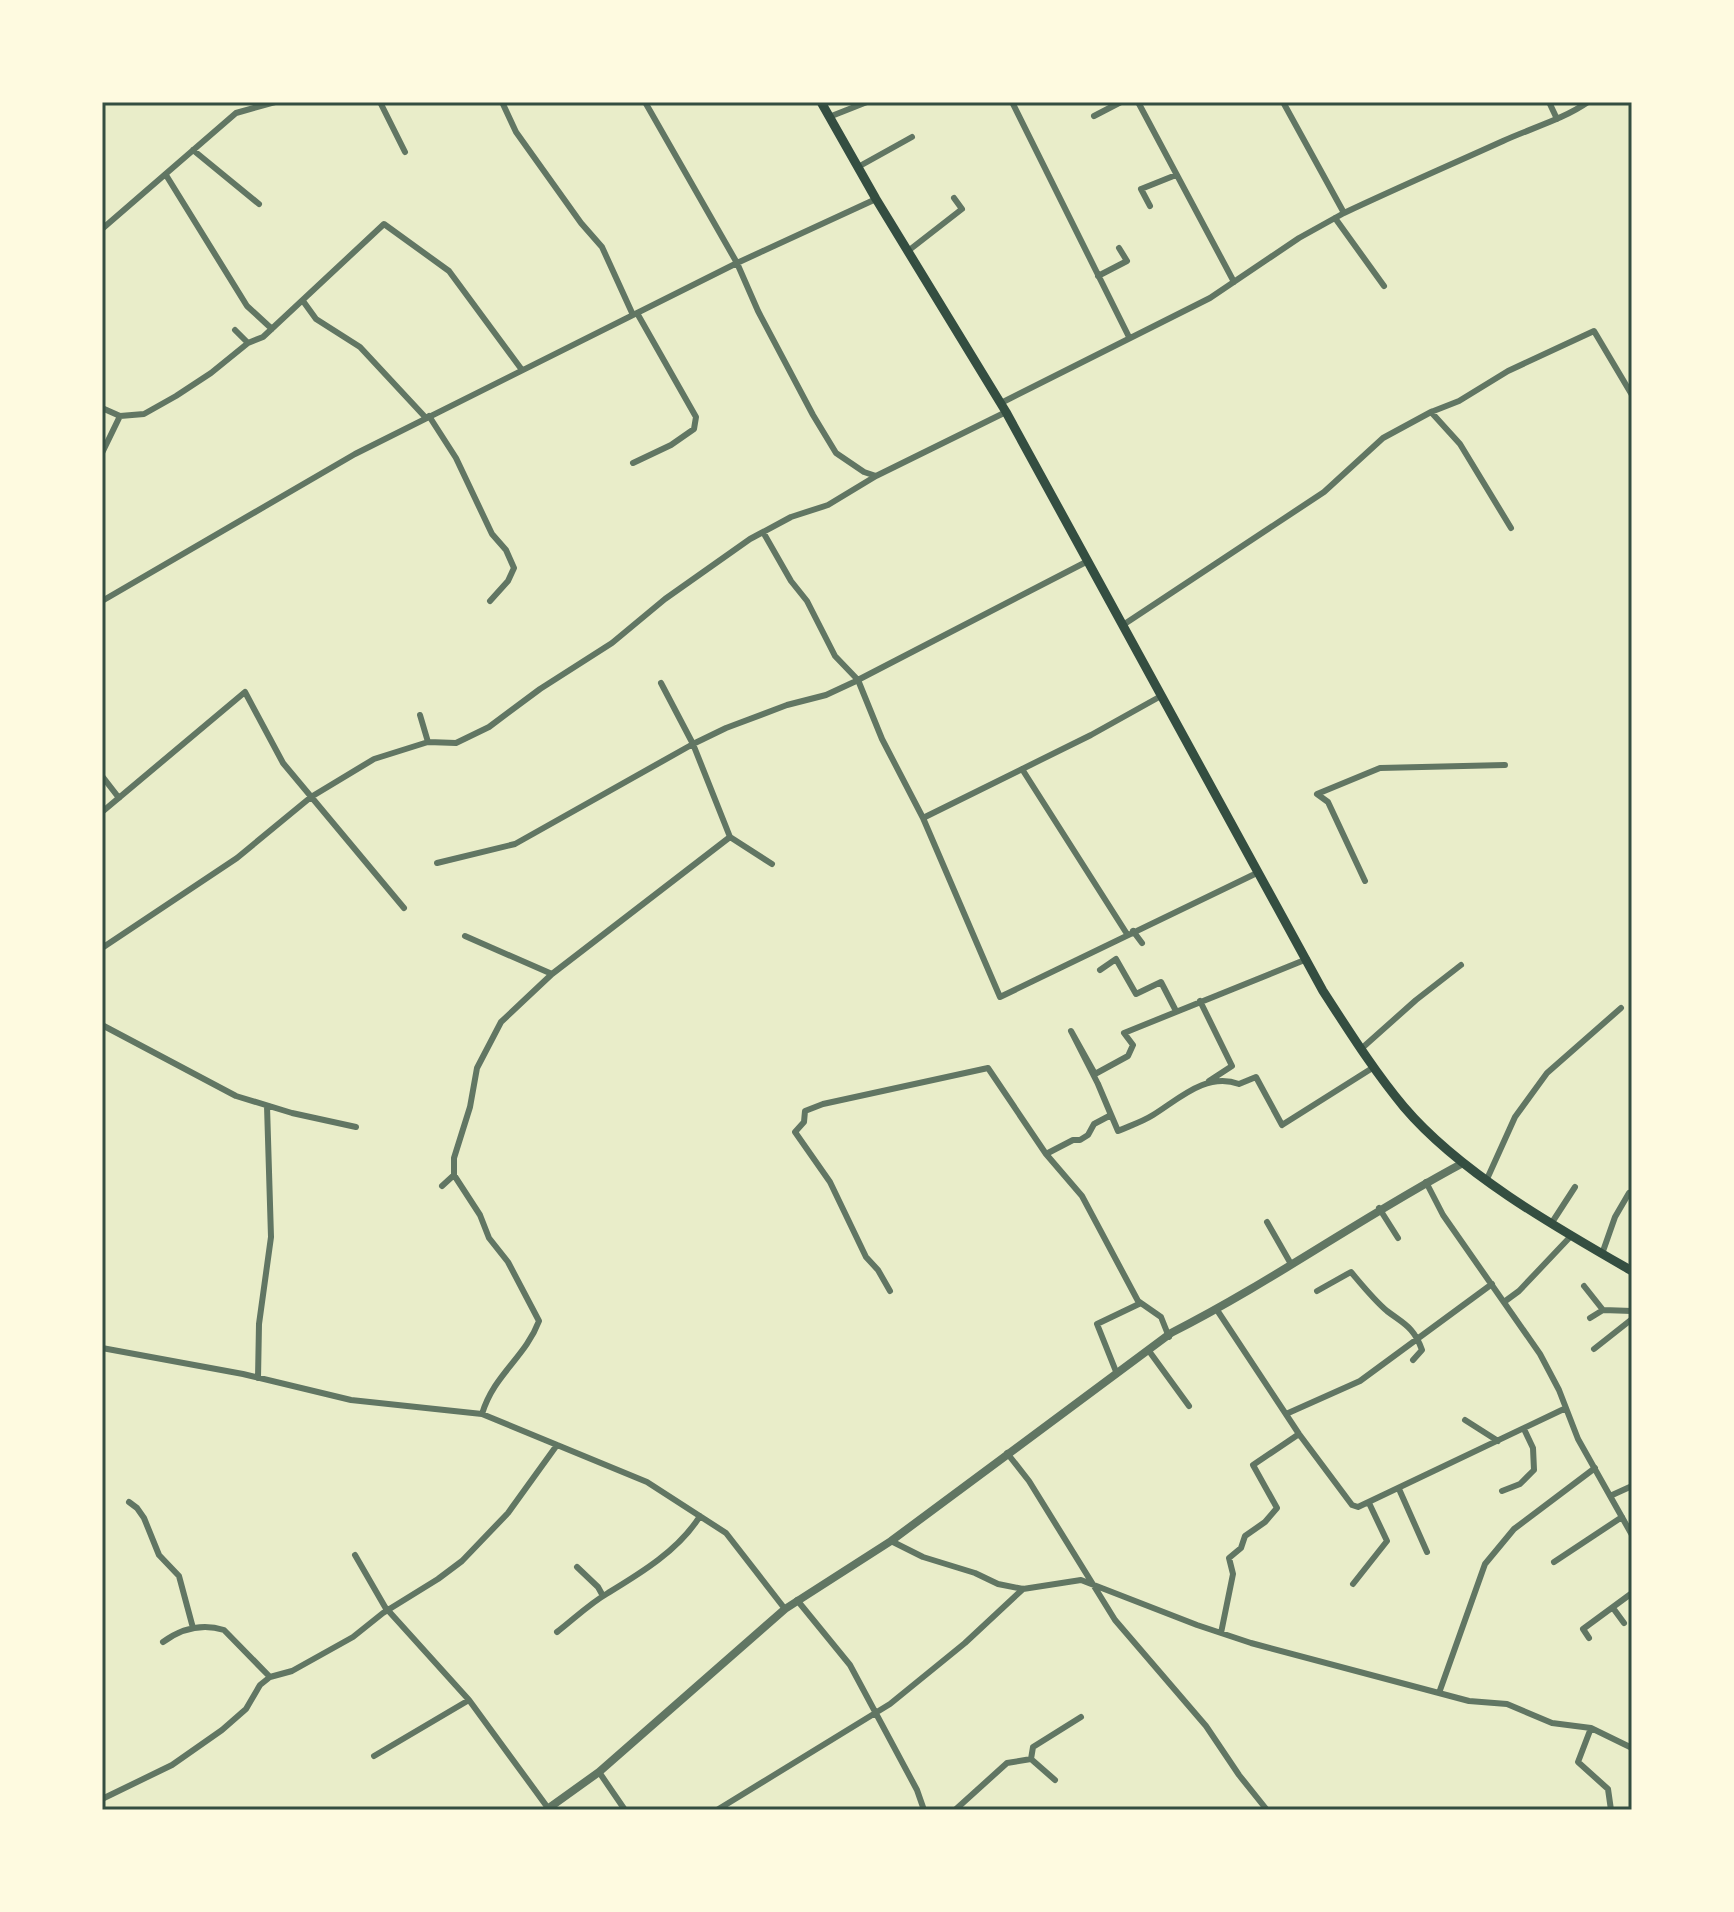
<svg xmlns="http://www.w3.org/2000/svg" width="1734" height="1912" font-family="'PT Sans',sans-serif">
  <rect width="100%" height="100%" fill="#e9edc9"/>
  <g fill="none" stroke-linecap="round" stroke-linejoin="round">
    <path stroke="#617663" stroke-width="6" d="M380,102L405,152
      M502,102L516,132L581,223L602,247L633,315
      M645,102L737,263L758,311L813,415L836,453L864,472L876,476
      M1012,102L1129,337
      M1138,102L1234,282
      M1549,102L1557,119
      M1094,116L1121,102
      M829,117L867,102
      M193,150L259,204
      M858,167L912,137
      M166,175L247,306L272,329
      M1150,206L1141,189L1176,175
      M1344,213C1397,188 1450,165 1503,141C1531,128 1562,120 1588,102
      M1335,218L1384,286
      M102,229L236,113L275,102
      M908,251L962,209L954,198
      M1098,276L1127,261L1119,248
      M303,301L316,319L360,347L426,418
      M248,343L263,337L384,224L449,271L522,370
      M1001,403L1210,298L1299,238L1344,213L1283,102
      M102,408L120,416L102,453
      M1431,412L1460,444L1511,528
      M120,416L144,414L176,396L211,373L248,343L235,330
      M429,416L456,458L492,534L506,550L514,568L508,581L490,601
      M633,463L671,445L694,429L696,417L637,313
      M763,532L791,581L807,601L835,656L858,680L882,739L923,818L1091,735L1161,696
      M102,601L355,454L737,263L876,199
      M1123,625L1324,492L1383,438L1431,412L1459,401L1508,371L1594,331L1632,395
      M420,715L428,742
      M1022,769L1127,934
      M102,776L119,798
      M102,812L245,692L283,763L404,908
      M923,818L1000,997L1259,872
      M730,837L772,864
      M437,863L515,844L693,744L726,728L787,705L826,695L854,682L1088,561
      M1365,881L1328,802L1317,794L1380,768L1505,765
      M1133,931L1142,943
      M465,936L552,974L730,837L693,744L661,683
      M102,948L237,858L311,797L374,759L428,742L456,743L489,727L540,689L612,643L665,599L750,539L791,517L828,505L876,476L1006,412
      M1100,970L1116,959L1136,994L1161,982L1176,1011
      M1200,1001L1232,1066L1209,1081
      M102,1025L236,1096L292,1113L356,1127
      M1361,1049L1416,1000L1461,965
      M1098,1084L1071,1031L1095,1074L1128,1056L1133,1045L1124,1033L1307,959
      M1046,1154L1073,1140H1080L1088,1135L1094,1124L1111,1115L1098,1084L1118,1131C1129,1126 1142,1122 1153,1115C1179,1099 1206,1072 1239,1084L1256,1077L1282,1125L1374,1067
      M1487,1179L1515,1117L1547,1073L1621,1008
      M1426,1182L1443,1215L1540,1354L1559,1390L1578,1439L1632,1535
      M442,1186L454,1175
      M1379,1208L1398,1238
      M1267,1222L1291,1264
      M1551,1224L1575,1187
      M1602,1254L1615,1217L1629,1193
      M1584,1286L1603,1310L1632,1311
      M890,1291L878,1270L866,1257L830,1182L795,1132L804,1122L805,1111L823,1104L988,1068L1046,1154L1082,1196L1138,1301L1161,1317L1169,1337
      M1317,1291L1351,1272C1362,1285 1374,1300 1387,1311C1404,1324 1414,1327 1422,1350L1413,1360
      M1504,1302L1519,1291L1571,1236
      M1217,1310L1299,1434L1352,1505L1358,1507L1566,1408
      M1590,1318L1603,1310
      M102,1348L243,1374L351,1400L482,1414L647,1482L726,1533L785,1609
      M1594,1349L1632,1319
      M1149,1351L1189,1406
      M1117,1374L1097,1324L1141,1303
      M258,1378L259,1324L271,1237L267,1106
      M482,1414C494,1374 525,1358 539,1321L508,1262L489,1238L480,1215L454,1175V1158L470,1107L477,1068L501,1022L552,974
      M1286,1414L1360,1381L1492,1284
      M1465,1420L1498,1441
      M1007,1453L1029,1481L1115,1620L1206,1726L1239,1775L1267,1810
      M1399,1489L1427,1552
      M1502,1491L1520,1484L1534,1470L1533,1448L1524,1429
      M1610,1496L1632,1486
      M129,1502L137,1508L144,1518L159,1555L179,1576L193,1628
      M891,1541L923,1557L975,1573L998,1584L1023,1589L1081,1580L1197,1625L1251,1643L1469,1701L1507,1704L1552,1723L1591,1728L1632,1748
      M355,1555L385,1607L469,1700
      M1554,1562L1622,1517
      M577,1567L598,1587L603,1596
      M1353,1584L1387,1541L1369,1503
      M797,1600L850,1665L917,1790L924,1810
      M1613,1608L1624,1623
      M557,1632C574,1619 589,1604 608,1593C641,1573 679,1550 700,1516
      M1221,1633L1233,1574L1229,1558L1241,1548L1245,1536L1265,1522L1277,1508L1253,1465L1299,1434
      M1589,1638L1583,1629L1632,1593
      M163,1642C181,1629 201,1623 224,1630L270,1677
      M1439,1693L1485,1564L1514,1529L1595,1468
      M1591,1728L1578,1762L1608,1789L1611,1810
      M374,1756L469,1700L548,1808
      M1031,1759L1033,1747L1081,1717
      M599,1772L625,1810
      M102,1799L172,1765L222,1730L246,1709L260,1685L270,1677L292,1671L353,1637L383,1613L438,1579L462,1561L508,1513L557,1445
      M717,1810L890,1704L965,1643L1023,1589
      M955,1810L1007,1763L1031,1759L1055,1780"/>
    <path stroke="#617663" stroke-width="8" d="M546,1810L599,1772L785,1609L891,1541L1171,1333C1272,1282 1363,1216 1463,1163"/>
    <path stroke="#344e41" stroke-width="9" d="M821,102L876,199L1006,412L1323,991C1349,1031 1374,1071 1404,1107C1460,1173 1557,1228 1632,1271"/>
  </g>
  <rect width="1734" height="1912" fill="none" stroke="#fefae0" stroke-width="208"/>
  <rect x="104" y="104" width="1526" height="1704" fill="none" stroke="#344e41" stroke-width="3"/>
</svg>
